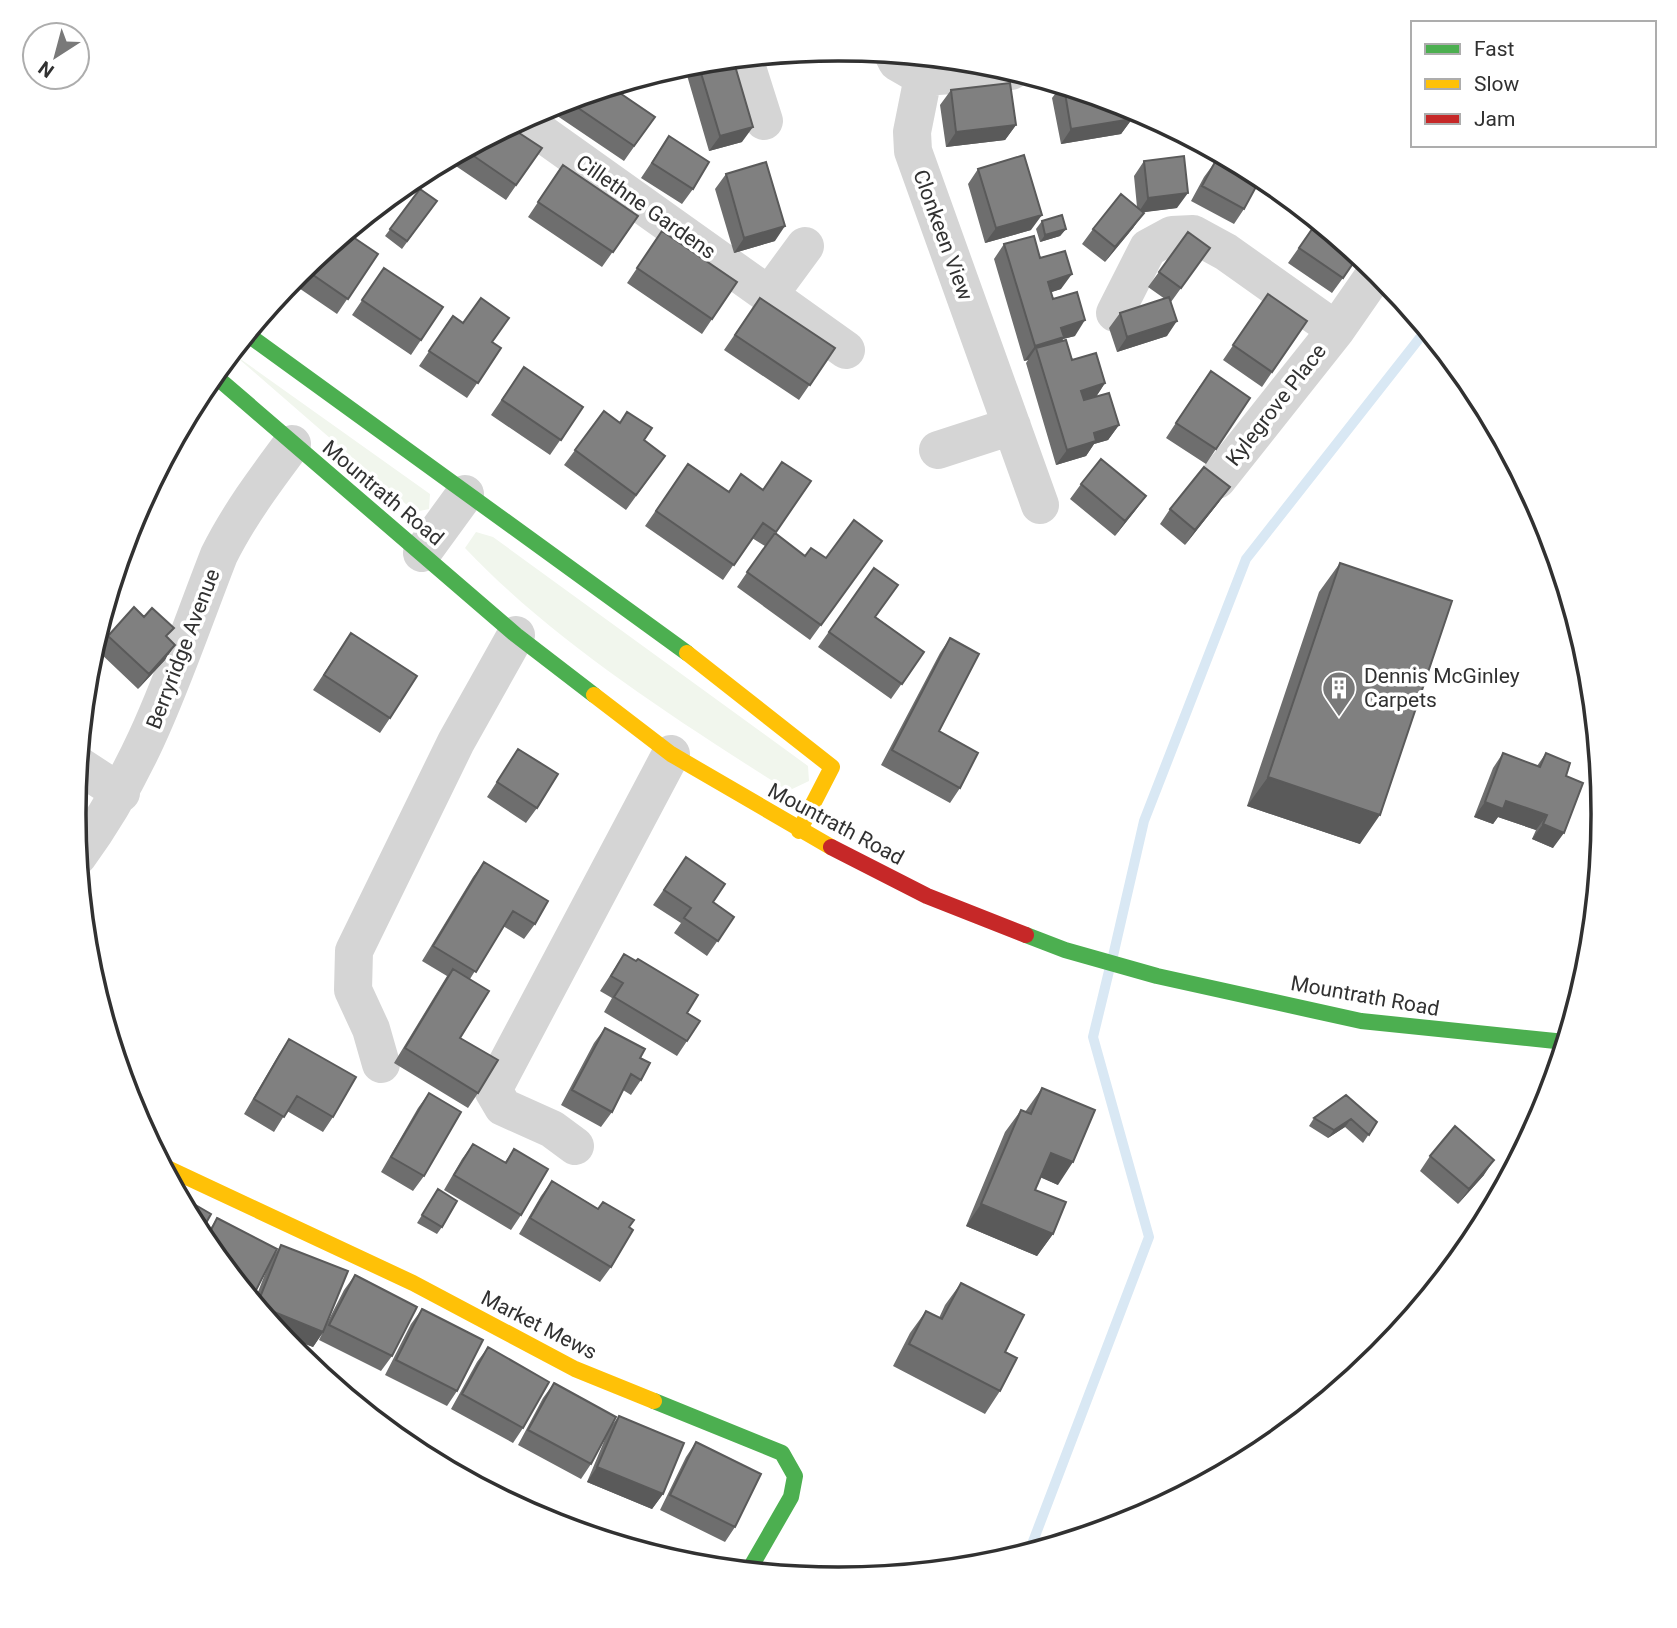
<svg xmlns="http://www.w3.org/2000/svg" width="1677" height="1628" font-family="Roboto,sans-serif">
  <rect width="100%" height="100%" fill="#fff"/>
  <path fill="#f1f6ed" d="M232,353L430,494L429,509L415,512Z
    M476,532L493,537L808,766L809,781L788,791C676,719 556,644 465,548Z"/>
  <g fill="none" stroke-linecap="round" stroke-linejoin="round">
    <path stroke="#d9e8f4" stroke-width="10" d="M1113,956L1144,821L1246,559L1426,330
      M1029,1552L1149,1237L1093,1037L1109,971"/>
    <path stroke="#d5d5d5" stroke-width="38" d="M893,54L897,62L923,77
      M744,58L764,121
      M923,77L912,132L913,151L1040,505
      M923,77L1011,71
      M523,120L846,350
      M769,295L805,246
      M1115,313L1148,248L1172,235L1193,234L1226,252L1336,330
      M938,450L1012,426
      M1217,480L1336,330L1377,271
      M422,553L465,494
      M78,765L121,793
      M78,856C149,759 176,665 219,555C239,515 265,480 292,444
      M381,1064L371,1029L353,990L354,951L456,742L516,635
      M575,1146L552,1129L503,1107L493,1090L671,754"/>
    <path stroke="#4caf50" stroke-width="16" d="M247,334L687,653
      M214,375L516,635L594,695
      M1026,935L1065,950L1157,976L1361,1021L1565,1042
      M654,1401L782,1453L795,1476L791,1497L749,1570"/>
    <path stroke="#ffc107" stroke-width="16" d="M687,653L832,767L799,831
      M594,695L671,754L831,847
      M163,1166L413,1283L575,1369L654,1401"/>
    <path stroke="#c62828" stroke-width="16" d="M831,847L927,896L1026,935"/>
  </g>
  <path fill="#6e6e6e" d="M733,59L742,142L709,151L684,65L690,64Z
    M1061,86L1130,107L1132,119L1121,134L1061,144L1052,98Z
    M611,87L655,117L624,161L550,111L555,104Z
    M951,90L1016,125L1005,140L946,147L940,105Z
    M1155,120L1173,129L1162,134Z
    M510,127L542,148L506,200L447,160Z
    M669,136L693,189L682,204L641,178Z
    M1144,161L1177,208L1143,212L1133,228L1105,262L1082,244L1093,229L1137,207L1134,176Z
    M1215,162L1244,209L1234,224L1191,201L1204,177Z
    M563,165L638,216L602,267L528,217Z
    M978,169L1031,230L985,243L968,184Z
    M726,174L775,241L734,253L715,189Z
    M420,189L437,201L402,249L385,236Z
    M1042,221L1066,229L1060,236L1040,242L1036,229Z
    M1317,222L1359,256L1332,293L1288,263Z
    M662,231L737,282L702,334L627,283Z
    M1188,232L1210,248L1171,302L1167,336L1117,352L1109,328L1120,313L1165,299L1148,287Z
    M347,233L378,254L337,314L290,282L298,273Z
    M1004,244L1040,258L1061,289L1051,292L1053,299L1075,336L1063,339L1062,341L1072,360L1105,383L1096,397L1119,425L1108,440L1094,444L1086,456L1056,465L1026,363L1028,360L1024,361L994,259Z
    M384,268L421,340L411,355L352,315Z
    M1268,294L1307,321L1262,387L1223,360Z
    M760,298L835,348L799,400L724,350Z
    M453,316L501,348L467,398L419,366Z
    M524,367L583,407L550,455L491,415Z
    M1200,386L1216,449L1206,464L1166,438Z
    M604,411L665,456L626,510L564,465Z
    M688,464L729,492L763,490L811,481L775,533L805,556L826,558L882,541L810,640L737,587L765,546L752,538L723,580L645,526Z
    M1081,484L1146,496L1115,536L1070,499Z
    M1219,502L1185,545L1160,524L1170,509Z
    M1340,563L1360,844L1247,806L1319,592Z
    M874,568L876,617L924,652L891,699L818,647Z
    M351,633L390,718L380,733L313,690Z
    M108,636L167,637L165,660L138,689L98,651Z
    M950,638L939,731L960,788L950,803L881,765L940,653Z
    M518,749L537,808L526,823L487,797Z
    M1503,753L1537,766L1546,753L1566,776L1553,848L1532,839L1536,830L1498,817L1493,824L1474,817L1493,768Z
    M686,857L713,902L734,917L707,956L674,933L681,923L653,905Z
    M484,862L535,924L524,939L503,926L470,979L460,1038L478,1093L468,1108L394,1063L447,976L422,961L473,877Z
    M624,954L687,1013V1041L677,1056L604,1012L612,998L600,991Z
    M605,1028L640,1058L641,1080L631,1095L623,1090L612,1112L601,1127L561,1105L594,1043Z
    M289,1039L333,1117L323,1132L287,1111L274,1132L244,1114L279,1054Z
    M1042,1088L1058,1185L1041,1177L1035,1190L1053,1234L1037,1256L966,1226L1005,1132L1021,1110L1025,1112Z
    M429,1093L424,1176L413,1191L381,1172L418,1108Z
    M1346,1095L1377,1122L1363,1143L1345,1127L1328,1138L1309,1126L1314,1118Z
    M473,1144L505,1162L514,1149L521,1215L511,1230L444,1190L462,1159Z
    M1430,1156L1484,1175L1458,1204L1420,1171Z
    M552,1181L629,1227L611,1267L600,1282L519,1234L541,1196Z
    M438,1189L442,1227L437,1234L417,1223Z
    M217,1218L275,1254L281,1245L325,1327L344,1290L355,1275L392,1356L381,1371L319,1340L322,1334L313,1347L280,1334L254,1302L267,1269L252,1299L203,1240Z
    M961,1283L1000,1391L985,1414L893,1366L910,1333L926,1311L939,1318L945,1305Z
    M422,1309L457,1391L447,1406L385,1375L411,1324Z
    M488,1347L523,1428L513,1443L451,1409L477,1362Z
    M554,1383L612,1425L619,1416L663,1494L652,1509L587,1482L605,1439L591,1464L581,1479L518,1445L543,1398Z
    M696,1442L735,1527L725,1542L660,1510L686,1457Z"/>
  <path fill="#5a5a5a" d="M1132,119L1121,134L1061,144L1071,129Z
    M1016,125L1005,140L946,147L956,132Z
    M753,127L742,142L709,151L720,136Z
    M1167,127L1173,129L1162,134Z
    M1188,193L1177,208L1138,213L1148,198Z
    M1144,213L1133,228L1105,262L1115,247Z
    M1042,215L1031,230L985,243L996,228Z
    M785,226L775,241L734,253L744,238Z
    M1066,229L1060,236L1040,242L1045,235Z
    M1072,274L1061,289L1037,297L1048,282Z
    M1085,320L1075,336L1063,339L1054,352L1036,348L1028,360L1024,361L1035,346L1061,328Z
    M1177,321L1167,336L1117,352L1127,337Z
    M1105,383L1095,398L1070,406L1081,391Z
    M1119,425L1108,440L1094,444L1086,456L1056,465L1067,450L1094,433Z
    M1230,487L1219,502L1185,545L1195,530Z
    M1146,496L1135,511L1115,536L1125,521Z
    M175,645L165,660L138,689L149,674Z
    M1268,777L1380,815L1360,844L1247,806Z
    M1506,801L1547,815L1536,830L1498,817L1493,824L1474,817L1485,802Z
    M1543,824L1564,833L1553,848L1532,839Z
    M1351,1119L1345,1127L1328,1138L1334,1130Z
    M1051,1153L1073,1162L1058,1185L1035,1175Z
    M1494,1160L1484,1175L1458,1204L1469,1189Z
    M981,1204L1053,1234L1037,1256L966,1226Z
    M257,1305L323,1332L313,1347L280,1334Z
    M597,1467L663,1494L652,1509L587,1482Z"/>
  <path fill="#808080" stroke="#5a5a5a" stroke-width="2" d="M733,59L753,127L720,136L698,63Z
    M1010,83L1016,125L956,132L951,90Z
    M611,87L655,117L634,146L568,101Z
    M1064,87L1130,107L1132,119L1071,129Z
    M510,127L542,148L516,185L465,150Z
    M669,136L709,162L693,189L652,163Z
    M1024,155L1042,215L996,228L978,169Z
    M1184,156L1188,193L1148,198L1144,161Z
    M766,162L785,226L744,238L726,174Z
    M1215,162L1257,185L1244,209L1202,186Z
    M563,165L638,216L613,252L538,202Z
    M420,189L437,201L407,241L390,229Z
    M1121,194L1144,213L1115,247L1093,229Z
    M1062,215L1066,229L1045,235L1042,221Z
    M1317,222L1358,256L1343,278L1299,248Z
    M662,231L737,282L712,319L637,268Z
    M1188,232L1210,248L1181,288L1159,272Z
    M347,233L378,254L348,299L303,268Z
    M1034,236L1040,258L1065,251L1072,274L1048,282L1053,299L1077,292L1085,320L1061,328L1064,337L1035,346L1004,244Z
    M384,268L443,307L421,340L362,300Z
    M1268,294L1307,321L1272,372L1233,345Z
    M1169,297L1177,321L1127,337L1120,313Z
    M481,298L509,318L492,342L501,348L478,383L429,351L453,316L463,323Z
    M760,298L835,348L810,385L735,335Z
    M1066,340L1072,360L1096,353L1105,383L1081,391L1084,400L1109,393L1119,425L1094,433L1096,441L1067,450L1036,348Z
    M524,367L583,407L561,440L502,400Z
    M1211,371L1250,398L1216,449L1176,423Z
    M604,411L620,423L627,412L652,428L644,440L665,456L636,495L575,450Z
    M1101,459L1146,496L1125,521L1081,484Z
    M782,462L811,481L776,532L763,523L734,565L656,511L688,464L729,492L741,474L763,490Z
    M1204,467L1230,487L1195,530L1170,509Z
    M854,520L882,541L821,625L747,572L775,533L805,556L811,548L826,558Z
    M1340,563L1452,601L1380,815L1268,777Z
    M874,568L898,585L875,617L924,652L902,684L829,632Z
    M134,607L144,617L152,608L174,628L166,636L175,645L149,674L108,636Z
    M351,633L417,676L390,718L324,675Z
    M950,638L979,654L939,731L978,753L960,788L892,750Z
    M518,749L558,774L537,808L497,782Z
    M1503,753L1540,767L1546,753L1570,763L1566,776L1583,783L1564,833L1543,824L1547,815L1506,801L1503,809L1485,802Z
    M686,857L725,884L713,902L734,917L718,941L684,918L691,908L664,890Z
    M484,862L548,901L535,924L513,911L476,972L433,946Z
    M624,954L636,961L638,959L698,995L687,1013L700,1021L687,1041L614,997L623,983L611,976Z
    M453,969L489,991L460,1038L498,1060L478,1093L405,1048Z
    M605,1028L645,1049L640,1058L650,1063L641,1080L631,1074L612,1112L572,1090Z
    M289,1039L356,1077L333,1117L297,1096L284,1117L254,1099Z
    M1042,1088L1095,1110L1073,1162L1051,1153L1035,1190L1066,1202L1053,1234L981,1204L1021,1110L1031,1114Z
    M429,1093L461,1112L424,1176L391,1157Z
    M1346,1095L1377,1122L1369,1135L1351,1119L1334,1130L1314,1118Z
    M1455,1126L1494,1160L1469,1189L1430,1156Z
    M473,1144L506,1163L514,1149L548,1169L521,1215L454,1175Z
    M552,1181L598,1209L603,1202L634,1220L629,1227L633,1230L611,1267L530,1218Z
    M438,1189L457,1201L442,1227L422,1215Z
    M180,1196L211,1214L200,1234Z
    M217,1218L277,1249L252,1298L205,1242Z
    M281,1245L348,1271L323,1332L257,1305Z
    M355,1275L417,1307L392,1356L329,1325Z
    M961,1283L1024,1315L1005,1352L1017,1358L1000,1391L909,1344L926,1311L942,1319Z
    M422,1309L483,1340L457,1391L396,1360Z
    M488,1347L549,1382L523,1428L462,1394Z
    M554,1383L616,1417L591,1464L528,1430Z
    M619,1416L684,1443L663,1494L597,1467Z
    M696,1442L761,1474L735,1527L670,1495Z
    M647,1548L661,1556L645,1551Z"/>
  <defs>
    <g id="building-pin" transform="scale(1.75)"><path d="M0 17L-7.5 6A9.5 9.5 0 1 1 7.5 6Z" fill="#797979" stroke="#fff"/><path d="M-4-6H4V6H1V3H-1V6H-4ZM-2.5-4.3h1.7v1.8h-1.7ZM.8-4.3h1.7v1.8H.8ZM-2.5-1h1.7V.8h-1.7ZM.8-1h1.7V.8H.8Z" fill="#fff"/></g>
  </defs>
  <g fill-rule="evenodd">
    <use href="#building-pin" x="1339" y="688"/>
  </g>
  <g text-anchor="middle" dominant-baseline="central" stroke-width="7" stroke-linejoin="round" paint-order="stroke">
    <g font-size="21" fill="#313131" stroke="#fff">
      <text transform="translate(646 207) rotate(35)">Cillethne Gardens</text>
      <text transform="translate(943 235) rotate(70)">Clonkeen View</text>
      <text transform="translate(1276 405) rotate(-52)">Kylegrove Place</text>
      <text transform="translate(383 493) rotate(40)">Mountrath Road</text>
      <text transform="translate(183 649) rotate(-69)">Berryridge Avenue</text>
      <text transform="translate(836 824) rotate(28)">Mountrath Road</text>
      <text transform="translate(1365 996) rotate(10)">Mountrath Road</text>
      <text transform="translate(539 1325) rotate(27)">Market Mews</text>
    </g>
    <g font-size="21" fill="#313131" stroke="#fff" text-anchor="start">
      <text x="1364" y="676">Dennis McGinley<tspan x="1364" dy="24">Carpets</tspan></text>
    </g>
  </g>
  <path d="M0 0H1677V1628H0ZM838 61H839A752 752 0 0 1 1591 813V815A752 752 0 0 1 839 1567H838A752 752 0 0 1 86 815V813A752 752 0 0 1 838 61Z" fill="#fff" fill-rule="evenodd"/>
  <path fill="none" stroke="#313131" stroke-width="3.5" d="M838 61H839A752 752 0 0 1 1591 813V815A752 752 0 0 1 839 1567H838A752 752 0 0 1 86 815V813A752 752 0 0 1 838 61Z"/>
  <rect x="1411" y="21" width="245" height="126" fill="#ffffff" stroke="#adadad" stroke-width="2"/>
  <rect x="1425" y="44" width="35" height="10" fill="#4caf50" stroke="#adadad" stroke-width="2"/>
  <text x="1474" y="56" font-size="21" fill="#313131">Fast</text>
  <rect x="1425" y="79" width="35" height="10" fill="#ffc107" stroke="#adadad" stroke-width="2"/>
  <text x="1474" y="91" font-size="21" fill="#313131">Slow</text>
  <rect x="1425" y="114" width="35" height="10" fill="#c62828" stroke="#adadad" stroke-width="2"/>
  <text x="1474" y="126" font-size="21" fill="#313131">Jam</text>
  <g transform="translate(56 56) rotate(216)"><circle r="33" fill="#ffffff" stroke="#adadad" stroke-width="2"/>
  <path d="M0-5L12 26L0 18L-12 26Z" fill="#797979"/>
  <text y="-10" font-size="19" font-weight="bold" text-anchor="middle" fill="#313131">N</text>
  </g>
</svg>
